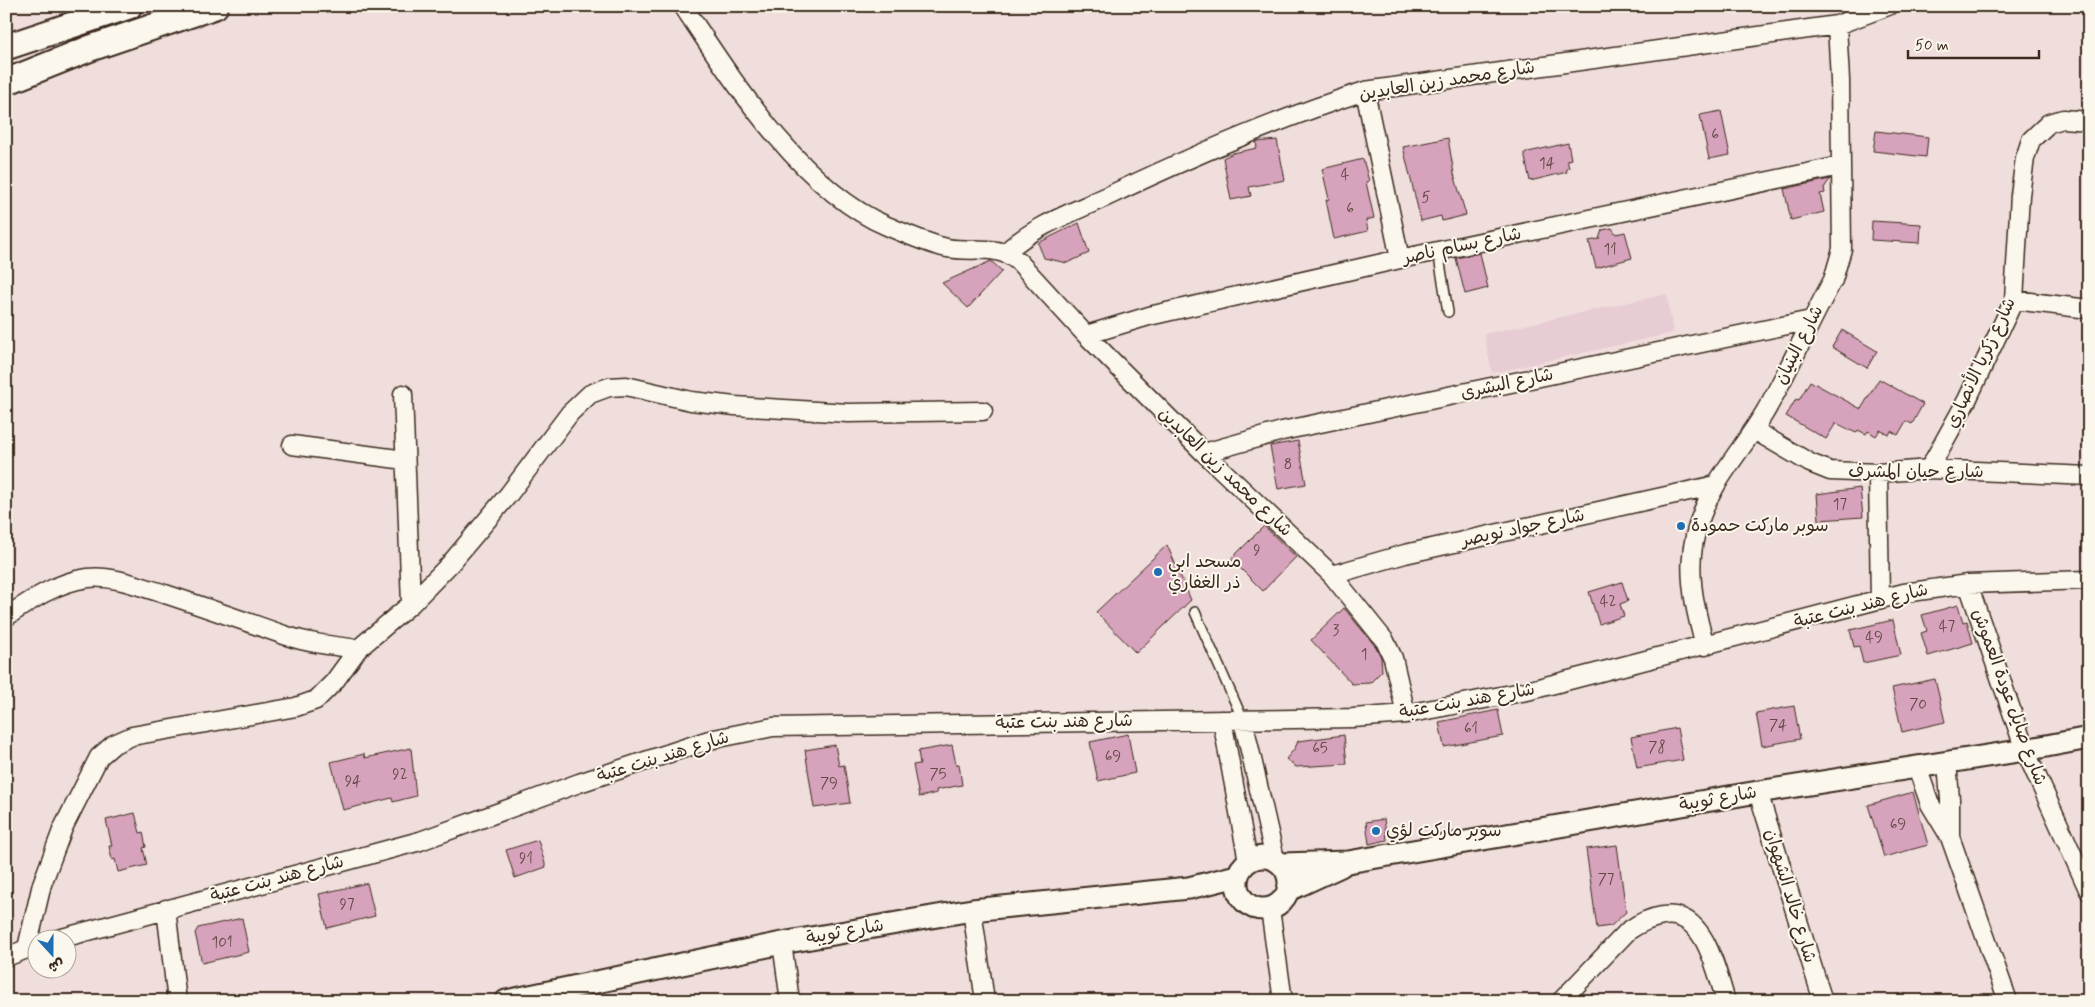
<svg xmlns="http://www.w3.org/2000/svg" width="2095" height="1007" font-family="Mynerve,'Playpen Sans Arabic',sans-serif">
  <rect width="100%" height="100%" fill="#f0dedd"/>
  <filter id="ink" filterUnits="userSpaceOnUse"><feTurbulence type="fractalNoise" baseFrequency=".02" numOctaves="2"/><feDisplacementMap in="SourceGraphic" scale="10" xChannelSelector="R" yChannelSelector="G"/><feConvolveMatrix kernelMatrix="1 2 1 2 8 2 1 2 1" color-interpolation-filters="sRGB"/></filter>
  <g filter="url(#ink)">
    <path fill="#e8ccd3" d="M1667,294L1673,333L1492,373L1484,334Z"/>
    <path fill="#d7a2bb" stroke="#3b2a1e" d="M1721,111L1730,155L1709,159L1700,115Z
      M1876,131L1928,137L1926,157L1873,151Z
      M1448,138L1454,174L1466,215L1442,221L1441,216L1421,221L1403,147Z
      M1277,140L1285,180L1249,187L1251,196L1231,200L1223,158L1233,153L1257,148L1256,142Z
      M1568,143L1571,159L1567,160L1569,168L1566,169L1567,172L1530,181L1524,153Z
      M1363,159L1369,181L1366,182L1374,218L1366,220L1368,231L1334,239L1326,200L1329,199L1322,169Z
      M1830,179L1824,188L1825,193L1820,194L1824,212L1791,220L1784,189Z
      M1872,221L1921,224L1920,243L1871,240Z
      M1079,223L1089,253L1067,263L1044,258L1038,243Z
      M1612,228L1616,234L1625,232L1632,258L1596,268L1589,241L1599,239L1602,230Z
      M1480,253L1488,288L1465,294L1456,258Z
      M991,261L1002,271L968,308L942,283Z
      M1842,330L1877,351L1867,368L1832,347Z
      M1879,379L1923,404L1912,424L1906,421L1898,435L1891,431L1889,435L1880,430L1876,436L1868,431L1866,434L1858,430L1856,433L1836,423L1826,439L1786,416L1796,399L1799,400L1810,381L1861,409Z
      M1298,441L1306,484L1278,489L1270,446Z
      M1860,488L1863,517L1819,520L1817,494Z
      M1264,526L1296,557L1263,591L1231,559Z
      M1167,545L1191,600L1136,653L1096,612Z
      M1622,582L1628,601L1620,604L1624,616L1599,624L1589,592Z
      M1958,605L1963,622L1967,621L1973,643L1928,656L1921,633L1927,631L1922,615Z
      M1344,608L1376,647L1381,657L1382,671L1370,683L1352,684L1311,640Z
      M1893,620L1901,655L1863,663L1859,646L1854,647L1850,630Z
      M1935,679L1945,722L1902,732L1892,688Z
      M1794,706L1800,739L1762,746L1756,713Z
      M1498,710L1503,736L1444,747L1439,722Z
      M1677,728L1683,760L1637,768L1631,737Z
      M1128,734L1135,773L1098,781L1090,742Z
      M1344,735L1347,764L1296,767L1286,759L1295,748L1298,741Z
      M835,745L839,766L844,765L850,803L814,808L805,750Z
      M952,745L956,764H959L962,785L936,790L937,793L919,797L913,765L920,764L918,751Z
      M411,748L416,796L393,802L392,798L343,810L331,762L364,754L365,758Z
      M1913,792L1928,845L1884,857L1868,805Z
      M135,813L140,833L143,832L146,847L143,848L147,865L118,872L115,859L112,860L109,846H112L106,820Z
      M1384,819L1387,840L1369,844L1366,822Z
      M538,840L546,867L515,878L506,850Z
      M1617,845L1626,912L1611,926L1597,928L1586,849Z
      M367,883L375,916L327,928L319,894Z
      M242,918L249,952L202,963L195,933L198,928Z"/>
    <g fill="none" stroke-linecap="round" stroke-linejoin="round">
      <g stroke="#3b2a1e" stroke-width="12">
        <path id="service" d="M1438,251L1448,312
          M1195,612L1243,720"/>
      </g>
      <g stroke="#3b2a1e" stroke-width="21">
        <path id="minor" d="M683,6C733,81 802,190 887,226C904,233 928,244 947,248C973,253 998,243 1019,262L1086,335L1204,453L1332,575L1385,641L1393,658L1406,714
          M1365,91L1400,259
          M1006,252C1034,226 1073,212 1108,196C1192,156 1277,119 1365,91L1837,25L1888,6
          M2014,300L2089,309
          M1086,335L1149,316L1400,259L1840,166
          M403,394L411,604
          M1754,430L1810,463L1830,471L1878,473L1929,469L2089,476
          M292,445L405,460
          M1204,453L1282,431L1811,320
          M1929,469L1967,400L2014,300L2020,195L2025,158L2031,140L2049,123L2063,119L2089,121
          M1878,473L1880,599
          M1332,575L1405,554L1716,485
          M1968,584L2025,750L2089,891
          M6,617C31,600 57,582 88,578C113,575 141,587 165,594C205,607 244,621 284,635C307,643 333,646 358,649
          M1705,646C1688,584 1682,543 1716,485C1731,460 1750,437 1765,412C1790,369 1809,323 1833,280L1842,249L1840,80L1837,25
          M1222,720L1248,861
          M1243,720L1275,859
          M1947,762L1950,799V837
          M1917,767L1930,804L1950,837L2008,1001
          M1758,792L1823,1001
          M166,909L177,1001
          M1270,909L1283,1001
          M972,910L985,1001
          M55,940L420,841L579,783L709,740L773,727L1353,718L1406,714L1527,691L1904,593L1968,584L2089,580
          M782,943L790,1001
          M27,948L42,884L63,828L99,757L114,744L132,736L296,707L316,700L334,682L358,649L411,604L450,564L509,494L570,413L590,394L609,387L626,386L691,401L735,406L848,413L983,411
          M6,957L37,945
          M1561,1001L1628,931C1639,923 1649,918 1663,916C1705,909 1716,971 1726,1001"/>
      </g>
      <g stroke="#3b2a1e" stroke-width="25">
        <path id="tertiary" d="M1237 883a26 26 0 1 1 52 0a26 26 0 1 1-52 0Z
          M1282,864L1348,862L1758,792L2025,750L2089,738
          M1289,890L1341,866
          M506,1001L782,943L972,910L1189,888L1237,876"/>
      </g>
      <g stroke="#3b2a1e" stroke-width="29">
        <path id="secondary" d="M6,47L129,6
          M6,82L91,48L215,6"/>
      </g>
      <use href="#service" stroke="#fbf7ec" stroke-width="9"/>
      <use href="#minor" stroke="#fbf7ec" stroke-width="18"/>
      <use href="#tertiary" stroke="#fbf7ec" stroke-width="21"/>
      <use href="#secondary" stroke="#fbf7ec" stroke-width="25"/>
    </g>
  </g>
  <g fill="#1f6fb2" stroke="#fbf7ec" stroke-width="2">
    <circle cx="1681" cy="526" r="5"/>
    <circle cx="1158" cy="572" r="5"/>
    <circle cx="1376" cy="831" r="5"/>
  </g>
  <g text-anchor="middle" dominant-baseline="central" stroke-width="4" stroke-linejoin="round" paint-order="stroke">
    <g font-size="15" fill="#624845">
      <text x="1715" y="135">6</text>
      <text x="1547" y="164">14</text>
      <text x="1345" y="175">4</text>
      <text x="1426" y="198">5</text>
      <text x="1350" y="209">6</text>
      <text x="1610" y="250">11</text>
      <text x="1288" y="465">8</text>
      <text x="1840" y="505">17</text>
      <text x="1257" y="551">9</text>
      <text x="1608" y="602">42</text>
      <text x="1947" y="627">47</text>
      <text x="1336" y="631">3</text>
      <text x="1874" y="638">49</text>
      <text x="1364" y="655">1</text>
      <text x="1918" y="705">70</text>
      <text x="1778" y="726">74</text>
      <text x="1471" y="729">61</text>
      <text x="1657" y="748">78</text>
      <text x="1320" y="749">65</text>
      <text x="1113" y="757">69</text>
      <text x="400" y="775">92</text>
      <text x="938" y="775">75</text>
      <text x="353" y="782">94</text>
      <text x="829" y="784">79</text>
      <text x="1898" y="825">69</text>
      <text x="526" y="859">91</text>
      <text x="1606" y="880">77</text>
      <text x="347" y="905">97</text>
      <text x="222" y="943">101</text>
    </g>
    <g font-size="18" fill="#3b2a1e" stroke="#fbf7ec">
      <text transform="translate(1447 81) rotate(-9)">شارع محمد زين العابدين</text>
      <text transform="translate(1462 246) rotate(-12)">شارع بسام ناصر</text>
      <text transform="translate(1799 345) rotate(-63)">شارع البنيان</text>
      <text transform="translate(1981 363) rotate(-65)">شارع زكريا الأنصاري</text>
      <text transform="translate(1507 384) rotate(-12)">شارع البشرى</text>
      <text transform="translate(1225 472) rotate(44)">شارع محمد زين العابدين</text>
      <text x="1916" y="472">شارع حيان المشرف</text>
      <text transform="translate(1523 528) rotate(-12)">شارع جواد نويصر</text>
      <text transform="translate(1861 606) rotate(-14)">شارع هند بنت عتبة</text>
      <text transform="translate(2009 697) rotate(70)">شارع صايل عودة العموش</text>
      <text transform="translate(1467 701) rotate(-10)">شارع هند بنت عتبة</text>
      <text transform="translate(1064 722) rotate(-1)">شارع هند بنت عتبة</text>
      <text transform="translate(663 757) rotate(-17)">شارع هند بنت عتبة</text>
      <text transform="translate(1718 799) rotate(-10)">شارع ثويبة</text>
      <text transform="translate(277 879) rotate(-15)">شارع هند بنت عتبة</text>
      <text transform="translate(1790 896) rotate(73)">شارع خالد الشهوان</text>
      <text transform="translate(845 932) rotate(-10)">شارع ثويبة</text>
    </g>
    <g font-size="18" fill="#3b2a1e" stroke="#fbf7ec" text-anchor="start">
      <text x="1691" y="526">سوبر ماركت حمودة</text>
      <text x="1168" y="562">مسحد ابي<tspan x="1168" dy="21">ذر الغفاري</tspan></text>
      <text x="1386" y="831">سوبر ماركت لؤي</text>
    </g>
  </g>
  <rect width="2095" height="1007" fill="none" stroke="#fbf7ec" stroke-width="25"/>
  <rect x="12" y="12" width="2070" height="982" fill="none" stroke="#3b2a1e" stroke-width="2" filter="url(#ink)"/>
  <g transform="translate(52 954) rotate(159)"><circle r="24" fill="#fbf7ec" stroke="#aea59a"/>
  <path d="M0-4L9 19L0 12L-9 19Z" fill="#1f6fb2"/>
  <text y="-8" font-size="14" font-weight="bold" text-anchor="middle" fill="#3b2a1e">ش</text>
  </g>
  <path d="M1908 50v8h131v-8" fill="none" stroke="#3b2a1e" stroke-width="2.5"/>
  <text x="1915" y="50" font-size="15" fill="#3b2a1e" stroke="#fbf7ec" stroke-width="4" paint-order="stroke">50 m</text>
</svg>
